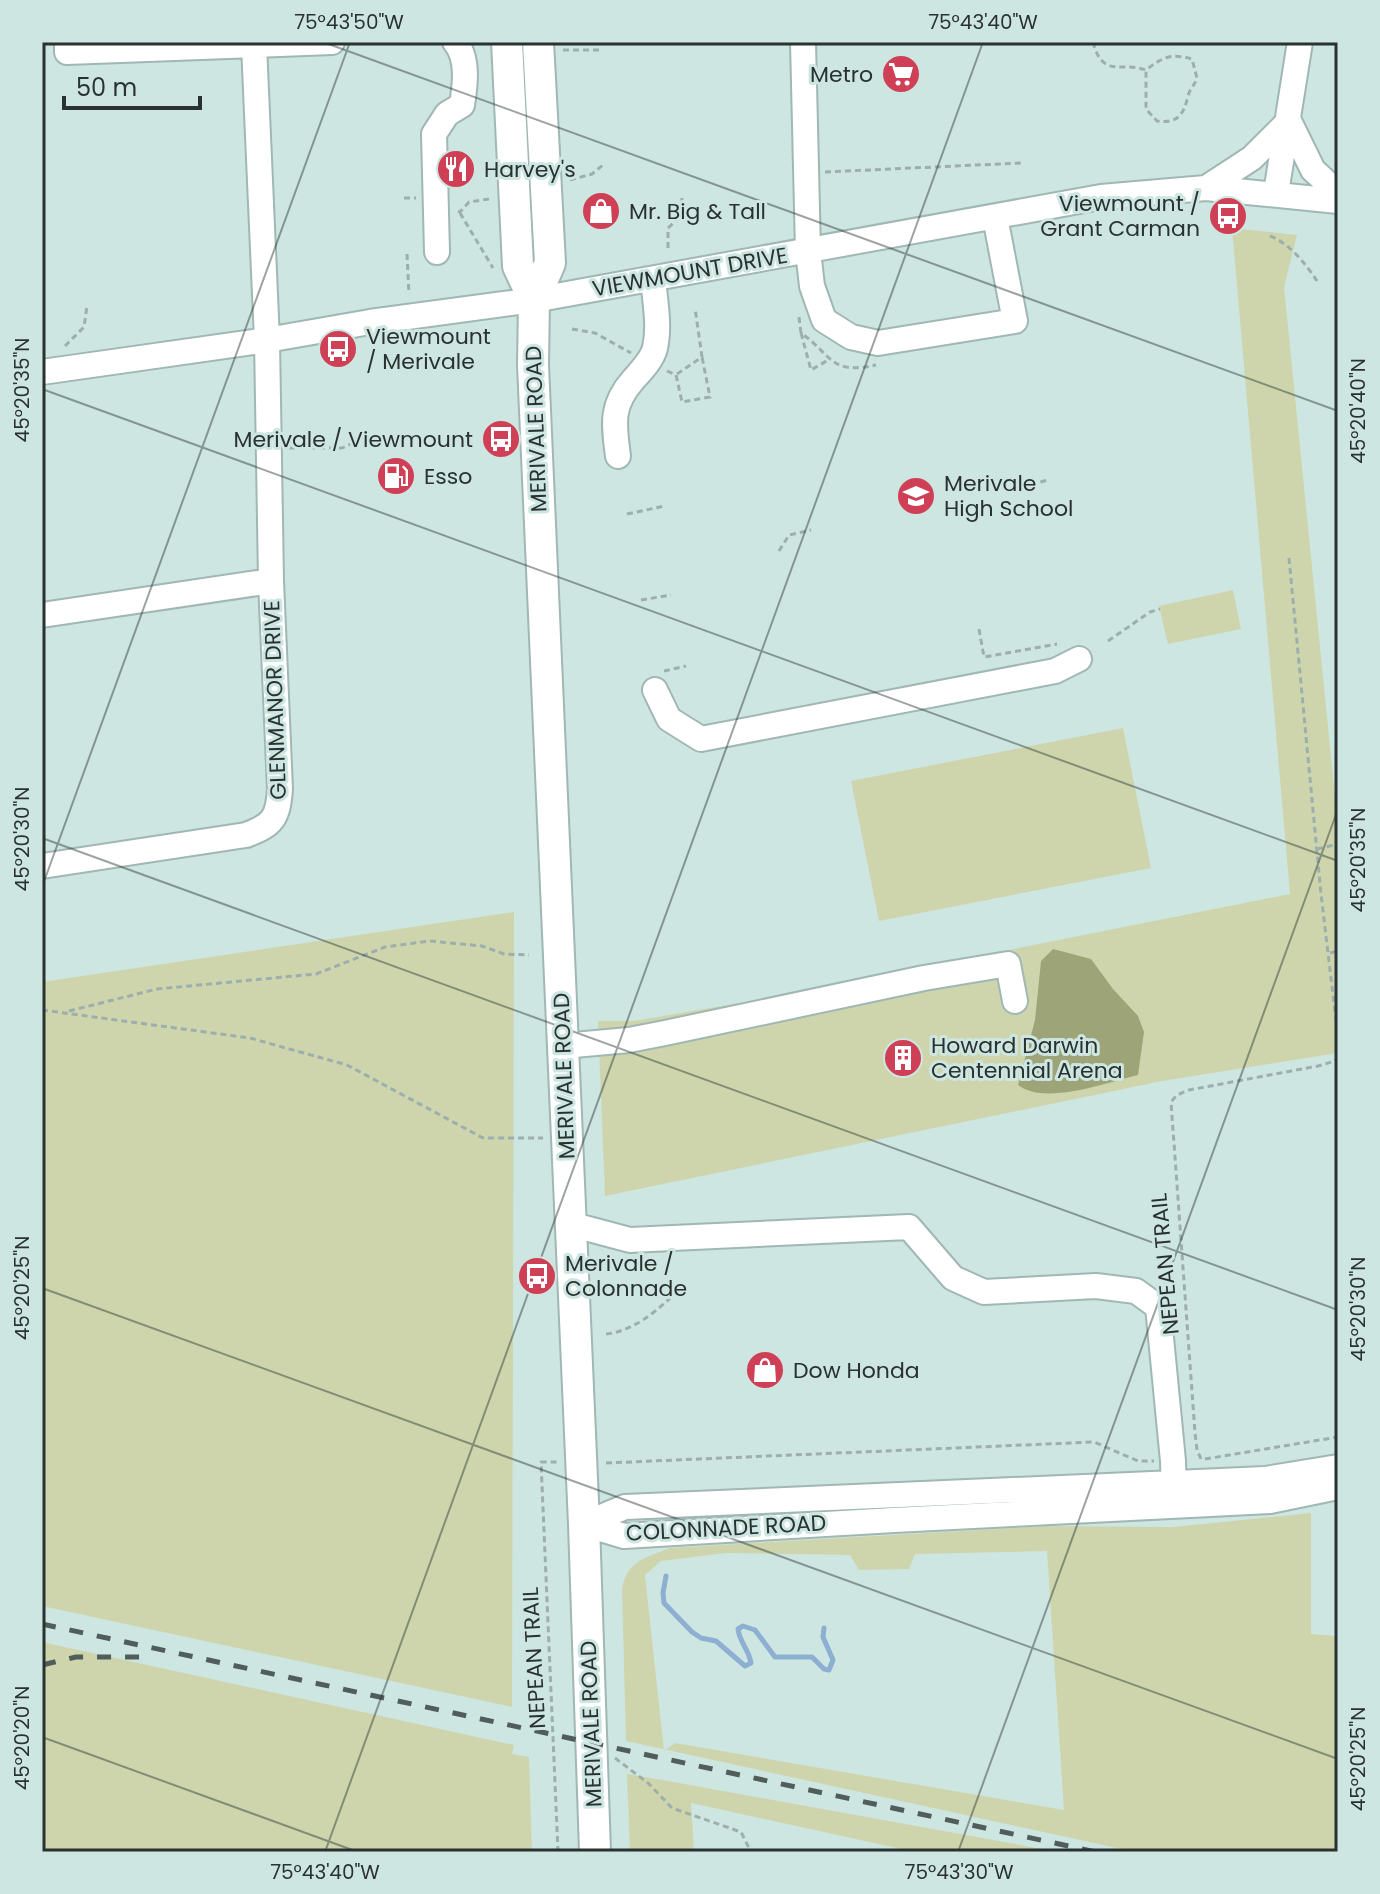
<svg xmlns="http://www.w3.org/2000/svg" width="1380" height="1894" font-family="Poppins,sans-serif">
  <rect width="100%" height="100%" fill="#cee6e1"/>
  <path fill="#ced5ad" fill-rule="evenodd" d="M1232,228L1297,235L1284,287L1338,827V1053L1162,1081L605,1196L598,1021H634L768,998L1290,894Z
    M1233,590L1241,629L1168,644L1159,606Z
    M1123,728L1151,868L879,921L851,781Z
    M514,912L512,1707L42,1606V982Z
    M1311,1513V1634L1338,1636V1852H1135L626,1741L622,1589C627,1561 645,1558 670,1548L1046,1526L1173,1527ZM1047,1551L1064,1810L675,1743L664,1751L645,1575L661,1561L726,1553L850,1555L859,1570L909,1569L915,1554Z
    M42,1642L514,1745L512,1754L529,1757L532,1852H42Z
    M627,1774L668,1781L1059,1852H915L691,1803L694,1852H630Z"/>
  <path fill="#9da477" d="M1053,949L1091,959L1113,989L1138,1016L1144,1032L1138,1075C1108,1082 1045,1106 1018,1085L1035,1020L1041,961Z"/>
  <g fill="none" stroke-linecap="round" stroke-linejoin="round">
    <path stroke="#8dafd1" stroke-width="5" d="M666,1576L663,1593L664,1603L692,1632L701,1638L716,1641L745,1666L751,1663C749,1650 739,1641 738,1629L743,1626L755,1630L775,1657H812L824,1669L829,1670L833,1660L823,1637L824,1628"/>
    <g stroke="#a0b7b3" stroke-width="28">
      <path id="minor" d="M67,42V52L332,42
        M803,42L808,251L812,286L824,320L851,337L878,343L1015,321L995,217
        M1289,121L1313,170L1338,193
        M1206,188L1252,158L1289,121
        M1276,193L1300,42
        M437,252L434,134L447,114L462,105C465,86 469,58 455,42
        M42,372L267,340L370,322L534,300L1101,197L1206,188L1338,201
        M618,456C614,425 610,406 633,380C641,371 652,360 655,348C660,326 655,301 653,279
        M42,615L271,581
        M655,690L669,719L701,739L1055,671L1079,659
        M42,866L246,835C273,825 278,818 280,789L271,581L267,340L254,45
        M563,1046L629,1040L665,1033L924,978L1008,964L1015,1001
        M570,1224L630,1240L909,1227L953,1278L984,1292L1096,1286L1136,1291L1158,1307L1173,1461L1174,1505
        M584,1524L625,1507L1265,1479L1338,1467
        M584,1524L624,1536L894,1520L1270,1501L1338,1487"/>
    </g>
    <g stroke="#a0b7b3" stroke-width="34">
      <path id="major" d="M507,42L518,266L534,300
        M538,42L550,263L534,300L533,365L584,1524L595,1852"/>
    </g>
    <path stroke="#9cafac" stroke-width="3" stroke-dasharray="6 4" stroke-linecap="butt" d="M1093,42C1103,79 1120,61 1146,70C1163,57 1171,53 1192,59L1197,78C1195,85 1190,88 1188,96C1184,113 1179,124 1157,121L1146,109V70
      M563,50H602
      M825,172L1021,163
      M570,180L592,174L604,164
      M404,198H416
      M458,211L460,212L469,202L489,199
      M460,213L493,268
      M1270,236C1289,243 1306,264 1317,281
      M668,248V228L680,217L682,198
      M407,254L409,294
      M799,317L801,333C833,356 830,375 876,365
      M572,329L595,333L631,353
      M801,333L811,370L830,359
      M65,346L84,327L87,306
      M667,371L676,375L682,402L710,397L702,357
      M677,374L702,357L695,308
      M289,448H342L371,435
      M1021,487L1048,480
      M627,514L665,506
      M779,551L789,535L811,530
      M1289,558L1321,894L1338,1037
      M641,600L671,595
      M979,629L984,657L1057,644
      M1108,641L1150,612L1160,609
      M664,671L686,666
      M1317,849L1338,844
      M1330,953L1338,951
      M42,1010L250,1038L347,1065L483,1138H543
      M69,1011L157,989L316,974L385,947L430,941L482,946L504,954L529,955
      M606,1334C636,1331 661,1307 682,1287
      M1201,1459L1197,1450L1195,1433L1171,1102L1177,1095L1189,1090L1318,1066L1335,1061L1338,1057
      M1205,1459L1338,1437
      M606,1463L1094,1442L1138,1461H1154
      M615,1758L648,1783L672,1808L741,1832L751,1852
      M558,1852L541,1462H559"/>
    <use href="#minor" stroke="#fff" stroke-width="24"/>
    <use href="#major" stroke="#fff" stroke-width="30"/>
    <path stroke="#505d5b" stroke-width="5" stroke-dasharray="14 14" stroke-linecap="butt" d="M42,1624L1096,1852
      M42,1665L76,1657H153"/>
  </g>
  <path fill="none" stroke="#293231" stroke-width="2" stroke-opacity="0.45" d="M323,42L1338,411M42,389L1338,861M42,838L1338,1310M42,887L350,42M42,1288L1338,1759M42,1737L358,1852M325,1852L983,42M958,1852L1338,809"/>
  <defs>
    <g id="supermarket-disc" transform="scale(2)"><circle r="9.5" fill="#cf3f55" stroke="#cee6e1"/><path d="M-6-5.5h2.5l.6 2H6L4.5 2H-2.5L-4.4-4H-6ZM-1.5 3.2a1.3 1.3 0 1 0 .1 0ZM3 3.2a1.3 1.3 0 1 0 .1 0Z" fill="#fff"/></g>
    <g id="restaurant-disc" transform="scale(2)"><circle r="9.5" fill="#cf3f55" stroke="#cee6e1"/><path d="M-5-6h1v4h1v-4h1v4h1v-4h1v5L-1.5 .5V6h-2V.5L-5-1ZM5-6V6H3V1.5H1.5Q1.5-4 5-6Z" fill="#fff"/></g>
    <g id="shop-disc" transform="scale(2)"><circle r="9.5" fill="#cf3f55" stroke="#cee6e1"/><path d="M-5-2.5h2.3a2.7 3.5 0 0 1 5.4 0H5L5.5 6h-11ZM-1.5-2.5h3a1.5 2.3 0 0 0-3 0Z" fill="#fff"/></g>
    <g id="bus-disc" transform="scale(2)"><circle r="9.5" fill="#cf3f55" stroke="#cee6e1"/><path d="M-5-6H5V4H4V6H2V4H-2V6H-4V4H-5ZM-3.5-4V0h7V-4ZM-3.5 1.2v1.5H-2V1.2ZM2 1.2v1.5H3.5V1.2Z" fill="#fff"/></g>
    <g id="fuel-disc" transform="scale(2)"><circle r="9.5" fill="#cf3f55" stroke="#cee6e1"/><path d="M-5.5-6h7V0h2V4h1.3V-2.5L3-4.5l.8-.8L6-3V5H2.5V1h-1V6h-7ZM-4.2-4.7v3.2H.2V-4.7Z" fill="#fff"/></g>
    <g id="school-disc" transform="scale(2)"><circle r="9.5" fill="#cf3f55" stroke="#cee6e1"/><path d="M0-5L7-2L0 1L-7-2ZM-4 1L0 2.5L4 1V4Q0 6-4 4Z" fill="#fff"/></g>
    <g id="building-disc" transform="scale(2)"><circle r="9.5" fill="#cf3f55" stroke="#cee6e1"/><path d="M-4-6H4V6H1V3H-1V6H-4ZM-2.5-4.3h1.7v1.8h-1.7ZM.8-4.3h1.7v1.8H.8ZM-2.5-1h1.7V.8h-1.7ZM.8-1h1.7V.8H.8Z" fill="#fff"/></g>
  </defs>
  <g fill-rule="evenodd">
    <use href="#supermarket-disc" x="901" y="74"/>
    <use href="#restaurant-disc" x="456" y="169"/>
    <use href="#shop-disc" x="601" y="211"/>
    <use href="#bus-disc" x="1228" y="216"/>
    <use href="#bus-disc" x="338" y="349"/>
    <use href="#bus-disc" x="501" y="439"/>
    <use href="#fuel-disc" x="396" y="476"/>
    <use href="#school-disc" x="916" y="496"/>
    <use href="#building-disc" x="903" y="1058"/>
    <use href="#bus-disc" x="537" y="1276"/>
    <use href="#shop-disc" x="765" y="1370"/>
  </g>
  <g text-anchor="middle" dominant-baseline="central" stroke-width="6" stroke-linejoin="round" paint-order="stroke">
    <g font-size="22" fill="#293231" stroke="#cee6e1" text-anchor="start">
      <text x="873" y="74" text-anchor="end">Metro</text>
      <text x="484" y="169">Harvey's</text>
      <text x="1200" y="203" text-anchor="end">Viewmount /<tspan x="1200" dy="25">Grant Carman</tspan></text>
      <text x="629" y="211">Mr. Big &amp; Tall</text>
      <text x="366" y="336">Viewmount<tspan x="366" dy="25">/ Merivale</tspan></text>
      <text x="473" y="439" text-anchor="end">Merivale / Viewmount</text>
      <text x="424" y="476">Esso</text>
      <text x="944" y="483">Merivale<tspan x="944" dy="25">High School</tspan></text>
      <text x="931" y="1045">Howard Darwin<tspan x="931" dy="25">Centennial Arena</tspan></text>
      <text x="565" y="1263">Merivale /<tspan x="565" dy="25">Colonnade</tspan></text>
      <text x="793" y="1370">Dow Honda</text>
    </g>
    <g font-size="22" fill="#293231" stroke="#cee6e1">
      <text transform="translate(690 272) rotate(-10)">VIEWMOUNT DRIVE</text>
      <text transform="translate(536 429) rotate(-92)">MERIVALE ROAD</text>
      <text transform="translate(275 700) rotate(-92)">GLENMANOR DRIVE</text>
      <text transform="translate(564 1076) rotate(-92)">MERIVALE ROAD</text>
      <text transform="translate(1165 1264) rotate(-95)">NEPEAN TRAIL</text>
      <text transform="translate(726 1528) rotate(-3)">COLONNADE ROAD</text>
      <text transform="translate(534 1658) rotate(-93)">NEPEAN TRAIL</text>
      <text transform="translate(591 1724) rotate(-92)">MERIVALE ROAD</text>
    </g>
  </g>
  <rect width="1380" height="1894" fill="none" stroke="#cee6e1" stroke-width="88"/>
  <path d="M64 96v12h136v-12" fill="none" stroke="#293231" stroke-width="4"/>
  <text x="76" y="96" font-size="24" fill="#293231" stroke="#cee6e1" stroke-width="6" paint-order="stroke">50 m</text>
  <rect x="44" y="44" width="1292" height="1806" fill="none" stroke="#293231" stroke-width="3"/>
  <g font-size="20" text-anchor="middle" fill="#293231">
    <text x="349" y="29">75°43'50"W</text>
    <text x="983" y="29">75°43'40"W</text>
    <text transform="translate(22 390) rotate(-90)" y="7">45°20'35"N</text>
    <text transform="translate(1358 411) rotate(-90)" y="7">45°20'40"N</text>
    <text transform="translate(22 839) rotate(-90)" y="7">45°20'30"N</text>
    <text transform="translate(1358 860) rotate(-90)" y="7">45°20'35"N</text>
    <text transform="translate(22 1288) rotate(-90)" y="7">45°20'25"N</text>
    <text transform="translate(1358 1309) rotate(-90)" y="7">45°20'30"N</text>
    <text transform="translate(22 1738) rotate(-90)" y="7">45°20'20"N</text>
    <text transform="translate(1358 1759) rotate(-90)" y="7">45°20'25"N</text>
    <text x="325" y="1879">75°43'40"W</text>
    <text x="959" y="1879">75°43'30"W</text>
  </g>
</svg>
